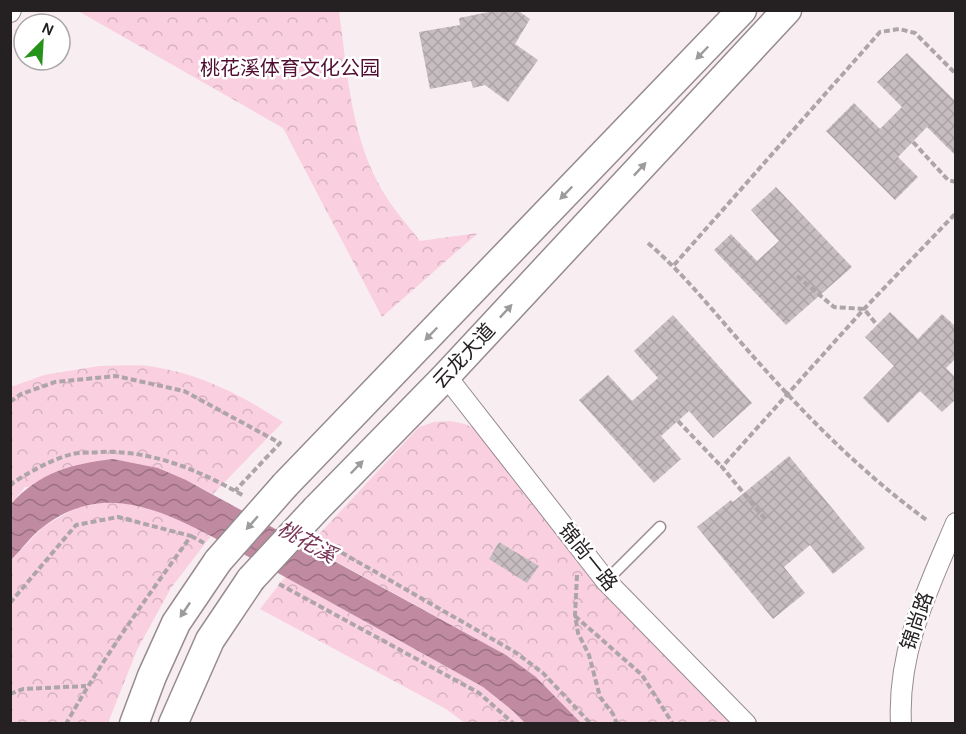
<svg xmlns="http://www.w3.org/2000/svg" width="966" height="734" font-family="Karla,'Noto Sans SC',sans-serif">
  <defs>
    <pattern id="park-crowns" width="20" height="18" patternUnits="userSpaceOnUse" patternTransform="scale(1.5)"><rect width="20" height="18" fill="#fad0e1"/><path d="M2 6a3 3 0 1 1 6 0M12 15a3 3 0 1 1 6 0" fill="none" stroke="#d6b2c1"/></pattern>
    <pattern id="water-waves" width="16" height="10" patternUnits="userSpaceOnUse" patternTransform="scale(1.5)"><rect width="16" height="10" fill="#c08aa1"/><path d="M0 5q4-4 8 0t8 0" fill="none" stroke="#9c7083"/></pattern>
    <pattern id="building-cross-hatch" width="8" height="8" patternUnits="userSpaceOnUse" patternTransform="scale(1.5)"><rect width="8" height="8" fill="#c7bdc1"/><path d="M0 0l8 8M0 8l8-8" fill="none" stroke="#aba2a6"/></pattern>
  </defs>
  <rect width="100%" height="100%" fill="#f8edf1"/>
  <path fill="url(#park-crowns)" d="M78,11H339C347,68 350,128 377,181C388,203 405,222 420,241L478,233L382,317L283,128Z
    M99,366C117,366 137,364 155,367C203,375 243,396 283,422L213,494L186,480L25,487L11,504V387L44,375Z
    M450,421L465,424L477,430L599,587L731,723H581L536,677L506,655L308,546L419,427L434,422Z
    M110,501L146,507L184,522L211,536L171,588L137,650L108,723H11L10,561L43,527L77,507Z
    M285,577L483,687L513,711L525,723H465L446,709L260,609Z"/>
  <path fill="url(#water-waves)" d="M113,459L158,468L186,480L506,655L536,677L581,723H525L513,711L483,687L211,536C155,507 100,483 43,527C31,536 21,550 11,560V504C40,472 71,464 113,459Z"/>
  <path fill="url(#building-cross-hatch)" d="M499,10H517L530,19L515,44L538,60L508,102L485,85L473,88L471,81L430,89L419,32L460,25L459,18Z
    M907,53L956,102V156L927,127L898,157L918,177L895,200L826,131L854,103L880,129L902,107L877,82Z
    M776,187L852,267L786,325L714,250L731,234L757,261L779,241L751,210Z
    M890,312L918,339L942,314L956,327V358L946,368L956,378V399L942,412L920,391L888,423L863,398L894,366L865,337Z
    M673,315L752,403L713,438L689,411L661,436L681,459L654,483L579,400L608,375L632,401L658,378L634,351Z
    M789,456L865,548L833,574L810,545L784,567L805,593L773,619L697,527L731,500L733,502Z
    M499,542L539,566L527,583L489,559Z"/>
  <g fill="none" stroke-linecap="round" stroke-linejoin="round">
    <g stroke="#968c90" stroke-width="13">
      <path id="lane" d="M606,581L660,527"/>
    </g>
    <g stroke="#968c90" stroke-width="22">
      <path id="street" d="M10,12L11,10
        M446,376L606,581L746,724
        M901,724C897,650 928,589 956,523"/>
    </g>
    <g stroke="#968c90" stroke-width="31">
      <path id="secondary" d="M285,485L742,10
        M316,509L446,376L787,10
        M134,724L152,676L176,623L218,561
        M173,724L210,640L251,579"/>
    </g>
    <path stroke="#aea5a8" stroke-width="4" stroke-dasharray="6 3" stroke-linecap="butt" d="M913,142L948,180L956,182
      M648,243C686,276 711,309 744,346C800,410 859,471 928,521
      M674,265L880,32L899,29L915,33L956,74
      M797,276L834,307L864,309L877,325
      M10,402L21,394L55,382L116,376L184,391L280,443L235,491
      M678,421L722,467
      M10,486L14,482C33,470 51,460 72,454C81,452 91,453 100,452C152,450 199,470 244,496
      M765,519L722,467L864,309L956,213
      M191,536L204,543
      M318,539L515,652L543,673L591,724
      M577,575L575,615L578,633L589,655L600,697L613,714L617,724
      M279,584L479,693L514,724
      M10,603L76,525L118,517L191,536C147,597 103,658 66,724
      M575,616L642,675L673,724
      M10,694L23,689L86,686"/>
    <use href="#lane" stroke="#fff" stroke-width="10"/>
    <use href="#street" stroke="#fff" stroke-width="20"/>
    <use href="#secondary" stroke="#fff" stroke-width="28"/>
    <g stroke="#968c90" stroke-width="31" stroke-linecap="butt">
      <path id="secondary-bridge" d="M218,561L285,485
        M251,579L316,509"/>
    </g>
    <use href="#secondary-bridge" stroke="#fff" stroke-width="28"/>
  </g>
  <defs><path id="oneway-solid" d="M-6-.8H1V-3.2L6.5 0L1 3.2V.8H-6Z" transform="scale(1.5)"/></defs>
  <g fill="#9d9b9c">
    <use href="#oneway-solid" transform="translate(702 53) rotate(134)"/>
    <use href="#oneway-solid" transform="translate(640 169) rotate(-47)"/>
    <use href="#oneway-solid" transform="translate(566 193) rotate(134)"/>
    <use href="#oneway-solid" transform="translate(506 311) rotate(-47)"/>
    <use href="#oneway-solid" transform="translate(431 334) rotate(134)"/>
    <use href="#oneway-solid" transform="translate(357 467) rotate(-46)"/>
    <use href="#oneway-solid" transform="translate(252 523) rotate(131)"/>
    <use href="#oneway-solid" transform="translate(185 610) rotate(124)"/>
  </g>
  <g text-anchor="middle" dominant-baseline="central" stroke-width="5" stroke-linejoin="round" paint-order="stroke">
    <g font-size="20" fill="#500f32" stroke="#fff">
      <text x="290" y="68">桃花溪体育文化公园</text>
    </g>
    <g font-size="20" fill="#252123" stroke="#fff">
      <text transform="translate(464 356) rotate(-47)">云龙大道</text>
      <text transform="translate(588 557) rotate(51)">锦尚一路</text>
      <text transform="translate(917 621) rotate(-71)">锦尚路</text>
    </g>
    <g font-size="21" font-style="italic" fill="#793556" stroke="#fff">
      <text transform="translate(307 542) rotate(29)">桃花溪</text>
    </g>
  </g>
  <rect width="966" height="734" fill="none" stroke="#252123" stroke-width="24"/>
  <g transform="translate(42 42) rotate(24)"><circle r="28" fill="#ffffff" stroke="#a8a6a7" stroke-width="1.5"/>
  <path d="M0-4.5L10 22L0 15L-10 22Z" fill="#25921a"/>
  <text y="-9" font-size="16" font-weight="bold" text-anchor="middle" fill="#252123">N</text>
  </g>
</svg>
